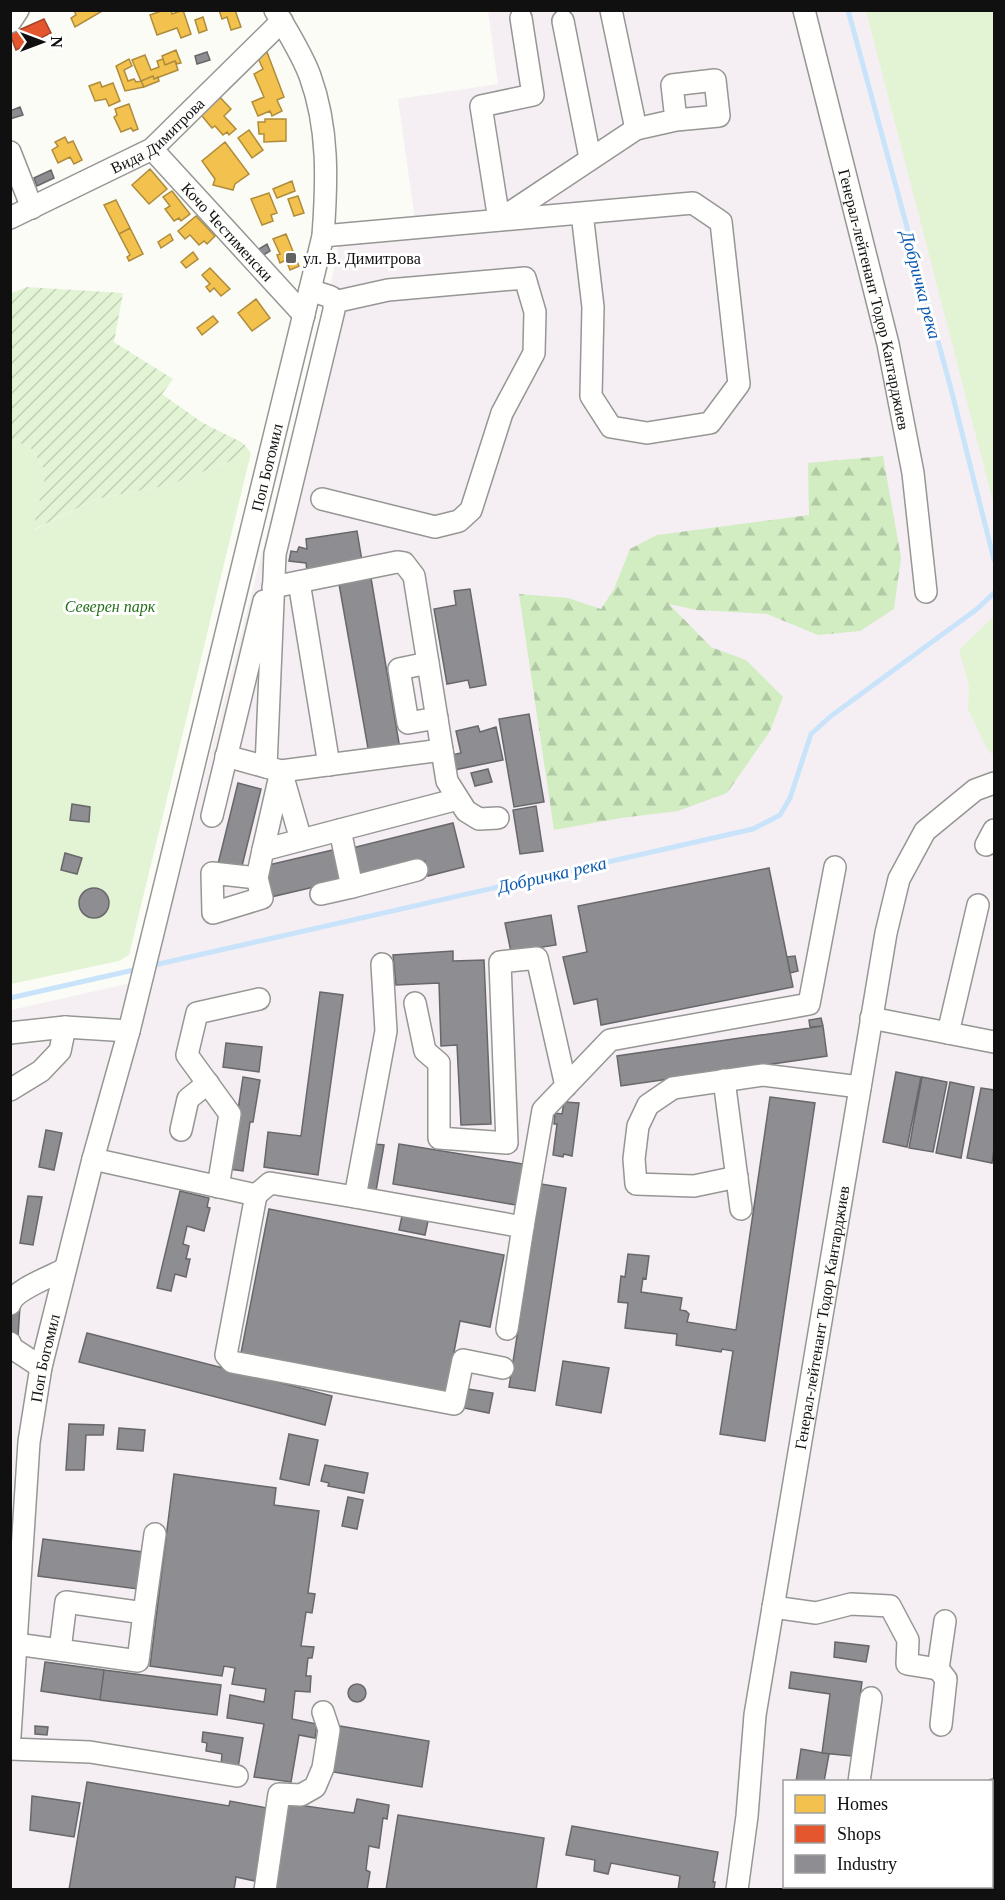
<svg xmlns="http://www.w3.org/2000/svg" width="1005" height="1900" font-family="Georgia,serif">
  <defs>
    <pattern id="forest-firs" width="22" height="20" patternUnits="userSpaceOnUse" patternTransform="scale(1.5)"><rect width="22" height="20" fill="#d2edc2"/><path d="M5 1l3.5 6h-7zM16 11l3.5 6h-7z" fill="#b3caa6"/></pattern>
    <pattern id="garden-furrows" width="10" height="10" patternUnits="userSpaceOnUse" patternTransform="scale(1.5)"><rect width="10" height="10" fill="#e3f4d4"/><path d="M-1 1l2-2M0 10L10 0M9 11l2-2" fill="none" stroke="#c2d0b5"/></pattern>
  </defs>
  <rect width="100%" height="100%" fill="#fcfcf7"/>
  <path fill="#f5eff3" fill-rule="evenodd" d="M488,11H994V1889L11,1890V1010L153,978L332,279L342,224L415,221L398,99L498,84ZM784,1782H992V1886H784Z"/>
  <path fill="#e3f4d4" d="M866,11H994V506Z
    M11,442L29,445L46,472L34,530L96,499L169,485L251,453L129,955L119,961L11,984Z
    M994,616V757L986,747L968,709L969,686L959,650Z"/>
  <path fill="url(#forest-firs)" d="M883,456L901,558L894,609L860,631L818,635L767,614L697,610L669,604L711,647L746,660L783,697L770,731L727,793L678,811L621,818L554,830L519,594L568,598L601,609L614,589L630,549L657,535L809,515L808,463Z"/>
  <path fill="url(#garden-furrows)" d="M27,287L123,293L114,342L173,379L162,394L203,423L243,443L251,453L169,485L96,499L33,530L46,472L29,445L10,442L11,293Z"/>
  <path fill="#f2c14e" stroke="#ae8c3b" stroke-width="1.5" d="M74,10H104L75,27L71,18L76,15Z
    M164,10H171L172,14L183,10L191,34L181,38L177,28L157,35L150,15Z
    M219,10H235L241,27L231,30L227,17L222,19Z
    M203,17L207,30L199,33L195,20Z
    M176,50L181,63L177,64L175,61L165,65L162,56Z
    M267,52L284,97L277,100L282,111L272,116L270,111L258,116L252,102L264,97L254,74L263,69L257,56Z
    M145,55L151,70L159,67L157,61L163,59L165,65L175,61L178,70L154,79L153,76L141,81L132,60Z
    M129,59L132,66L124,70L128,81L134,79L136,82L141,81L144,87L125,91L116,66Z
    M153,76L154,79L158,77L159,81L144,87L141,81Z
    M100,82L102,87L113,83L120,101L109,106L106,99L95,101L89,86Z
    M215,92L231,109L224,116L236,129L229,135L227,132L223,135L215,126L212,128L197,110Z
    M129,104L138,129L133,131L131,128L121,132L114,117L117,115L115,109Z
    M265,119H286V141L264,142V134H259L258,122H265Z
    M249,130L263,150L252,158L238,138Z
    M65,137L68,143L73,141L82,160L74,164L70,157L58,163L52,150L58,146L55,142Z
    M225,142L249,174L235,184L233,190L213,185L215,179L202,161Z
    M150,169L167,189L149,204L132,185Z
    M292,181L295,191L277,198L273,189Z
    M172,191L190,214L181,221L179,218L174,221L165,209L170,206L163,197Z
    M269,193L277,213L271,215L273,221L262,225L251,199Z
    M298,196L304,213L294,216L288,199Z
    M116,200L130,228L119,234L104,205Z
    M196,216L215,236L207,244L204,241L199,245L190,235L185,239L178,231Z
    M130,228L143,254L129,261L127,257L130,255L119,234Z
    M170,234L173,240L161,248L158,242Z
    M286,234L299,266L290,270L286,260L280,263L277,255L280,254L273,239Z
    M193,252L198,259L186,268L181,262Z
    M210,268L230,289L221,296L214,288L210,292L206,287L210,284L202,275Z
    M256,299L270,318L252,331L238,313Z
    M213,316L218,322L202,335L197,328Z"/>
  <path fill="#e4572e" stroke="#a44225" stroke-width="1.5" d="M44,19L51,33L16,50L10,34Z"/>
  <path fill="#8d8d92" stroke="#68686b" stroke-width="1.5" d="M207,52L210,60L197,64L195,56Z
    M20,107L23,115L10,119V111Z
    M51,170L54,178L37,186L34,178Z
    M267,244L270,251L259,258L254,252Z
    M357,531L362,561L307,571L306,563L289,561L291,551L297,552L299,547L307,549L306,539Z
    M371,578L400,749L369,754L339,584Z
    M470,589L486,685L470,688L468,680L447,684L434,609L456,605L454,591Z
    M529,714L544,802L514,807L499,719Z
    M478,726L480,732L496,727L503,760L454,770L451,755L461,753L456,731Z
    M488,769L492,782L475,786L471,773Z
    M238,783L261,789L241,870L218,864Z
    M72,804L90,807L89,822L70,820Z
    M536,806L543,851L520,854L513,810Z
    M453,823L464,867L428,876L425,861L358,876L352,848Z
    M337,849L344,880L271,897L264,866Z
    M65,853L82,858L77,874L61,870Z
    M769,868L793,987L601,1025L597,999L574,1004L563,957L587,952L578,906Z
    M79 903a15 15 0 1 1 30 0a15 15 0 1 1-30 0Z
    M551,915L556,945L511,952L505,923Z
    M453,951V961L484,960L491,1124L461,1125L457,1045L441,1046L439,983L396,985L393,955Z
    M795,956L798,971L790,973L787,957Z
    M320,992L343,995L318,1175L264,1167L268,1132L301,1136Z
    M821,1018L823,1026L810,1027L809,1020Z
    M823,1026L827,1056L621,1086L617,1056Z
    M226,1043L262,1047L259,1072L223,1067Z
    M896,1072L921,1077L907,1147L883,1142Z
    M243,1077L260,1080L253,1122H250L243,1171L229,1169Z
    M922,1077L947,1082L933,1152L909,1148Z
    M950,1082L974,1087L961,1158L936,1153Z
    M981,1088L994,1090V1149L992,1163L967,1158Z
    M770,1097L815,1103L765,1441L720,1434L733,1351L722,1349L721,1352L676,1345L677,1334L625,1328L628,1303L618,1302L621,1276L625,1277L628,1254L649,1256L646,1279L643,1278L641,1292L682,1298L680,1310L686,1311L689,1314L687,1322L736,1330Z
    M564,1102L579,1103L572,1156L564,1154L563,1157L553,1155L557,1124H554L555,1113L562,1114Z
    M46,1130L62,1133L54,1170L39,1167Z
    M374,1144L384,1145L376,1191L366,1189Z
    M399,1144L523,1164L516,1205L393,1184Z
    M541,1184L566,1188L535,1391L509,1387Z
    M180,1191L209,1198L207,1207L210,1208L204,1231L187,1226L183,1244L189,1246L186,1259H190L186,1277L175,1274L171,1291L157,1288Z
    M28,1196L42,1197L33,1245L20,1243Z
    M269,1209L504,1255L490,1327L460,1321L446,1393L241,1353Z
    M402,1216L428,1221L425,1235L399,1230Z
    M10,1305L20,1306L18,1337L10,1336Z
    M87,1333L332,1396L325,1425L79,1362Z
    M563,1361L609,1368L601,1413L556,1405Z
    M468,1389L493,1393L489,1413L464,1408Z
    M69,1424L104,1425L103,1435H86L84,1470H66Z
    M119,1428L145,1430L143,1451L117,1449Z
    M289,1434L318,1440L309,1485L280,1479Z
    M325,1465L368,1473L364,1493L328,1486L329,1483L321,1481Z
    M174,1474L276,1488L274,1505L319,1511L308,1593L315,1594L312,1613L306,1612L301,1646L314,1647L312,1658H308L306,1676H311L310,1692L295,1691L292,1719L317,1724L315,1738L299,1735L291,1782L254,1777L264,1724L227,1718L230,1695L264,1702L266,1689L232,1684L235,1668L224,1666L222,1676L150,1666Z
    M348,1497L363,1500L357,1529L342,1526Z
    M43,1539L143,1552L138,1589L38,1576Z
    M835,1642L869,1646L866,1662L834,1657Z
    M45,1662L104,1670L100,1700L41,1691Z
    M104,1670L221,1685L217,1715L100,1700Z
    M791,1672L862,1682L852,1756L822,1753L830,1694L789,1688Z
    M348 1693a9 9 0 1 1 18 0a9 9 0 1 1-18 0Z
    M35,1726L48,1727L47,1735L35,1734Z
    M340,1726L429,1741L422,1787L333,1772Z
    M203,1732L243,1738L238,1768L221,1765L222,1754L206,1751L207,1743L202,1742Z
    M801,1749L829,1754L824,1782H796Z
    M87,1782L229,1806L230,1801L267,1808L255,1881L236,1877L234,1890H69Z
    M32,1796L80,1803L74,1837L30,1830Z
    M357,1799L389,1805L387,1819L383,1818L379,1848L369,1846L366,1870L370,1872L367,1890H272L285,1803L354,1813Z
    M398,1815L544,1838L536,1890H386Z
    M572,1826L718,1852L713,1882H715L714,1890H678L680,1876L611,1863L608,1874L594,1871L595,1860L566,1855Z
    M811,1886H822L842,1890H810Z"/>
  <g fill="none" stroke-linecap="round" stroke-linejoin="round">
    <path stroke="#c9e4fa" stroke-width="5" d="M848,10L951,389L994,560
      M150,966L753,829L780,815L790,798L811,734L831,716L977,609L994,593
      M10,998L138,969"/>
    <g stroke="#969694" stroke-width="24">
      <g id="minor">
        <path d="M611,10L636,129"/>
        <path id="s1" d="M804,10L888,344L913,473L926,592"/>
        <path d="M521,18L533,95L481,106L499,220L636,129L676,120L719,116L715,80L672,85L676,120"/>
        <path d="M563,21L590,158"/>
        <path d="M10,22L18,10"/>
        <path id="s2" d="M152,149L304,315"/>
        <path d="M10,152L32,208"/>
        <path id="s3" d="M10,218L152,149L282,21"/>
        <path d="M323,236L693,203L721,222L739,384L710,423L647,433L611,427L591,396L593,307L582,213"/>
        <path d="M310,290L331,297L334,302V310L275,554L266,767L281,771L442,750"/>
        <path d="M322,499L435,527L459,521L471,510L502,413L534,353L535,312L525,278L388,290L334,302"/>
        <path d="M299,582L329,765"/>
        <path d="M273,587L397,562L404,563L414,576L447,781L466,811L479,819L498,818"/>
        <path d="M428,663L399,669L408,723L437,718"/>
        <path d="M226,756L266,767"/>
        <path d="M281,771L263,850L458,799"/>
        <path d="M282,774L301,840"/>
        <path d="M212,816L264,601"/>
        <path d="M340,830L352,887L417,870"/>
        <path d="M986,845L994,830"/>
        <path d="M257,878L212,873L213,913L262,898L257,878L263,850"/>
        <path d="M321,894L352,887"/>
        <path d="M415,1003L425,1051L439,1063V1138L507,1143L500,962L537,958L566,1086"/>
        <path d="M871,1018L994,1042"/>
        <path d="M10,1033L65,1027L129,1031"/>
        <path d="M948,1033L978,905"/>
        <path d="M724,1080L741,1209"/>
        <path d="M10,1090L41,1071L60,1051L65,1027"/>
        <path d="M181,1130L188,1099L208,1083"/>
        <path d="M93,1159L256,1195L226,1355L232,1362L454,1404L463,1360L503,1368"/>
        <path d="M737,1177L694,1186L636,1184L634,1159L638,1126L648,1105L673,1088L763,1075L860,1087"/>
        <path d="M218,1187L230,1114L187,1055L197,1013L259,999"/>
        <path d="M256,1195L270,1183L355,1197L386,1031L382,964"/>
        <path d="M355,1197L523,1227L507,1329"/>
        <path d="M523,1227L543,1110L610,1040L809,1004L835,867"/>
        <path d="M10,1304C14,1290 52,1276 65,1269"/>
        <path d="M10,1343L12,1348L41,1367"/>
        <path d="M773,1607L816,1613L851,1604L890,1606L908,1640L907,1664L938,1669L945,1621"/>
        <path d="M16,1644L138,1661L144,1613"/>
        <path d="M60,1650L66,1602L144,1613L155,1534"/>
        <path d="M938,1669L946,1679L941,1725"/>
        <path id="s4" d="M10,1736L29,1442L41,1367L93,1159L129,1031L154,929L323,236C327,182 329,128 310,76C302,54 287,31 275,10"/>
        <path d="M10,1749L90,1752L237,1776"/>
        <path d="M859,1782L871,1698"/>
        <path d="M992,1807L994,1790"/>
        <path d="M861,1886L862,1890"/>
        <path d="M265,1890L279,1794L301,1795L315,1787L323,1768L329,1730L323,1712"/>
        <path id="s5" d="M737,1890L747,1816L755,1715L886,933L899,879L925,831L975,790L994,783"/>
        <path d="M907,1890L917,1886"/>
        <path d="M970,1890L971,1886"/>
      </g>
    </g>
    <use href="#minor" stroke="#fffffe" stroke-width="21"/>
  </g>
  <rect fill="#636361" stroke="#fff" stroke-width="2" x="285" y="252" width="12" height="12" rx="3"/>
  <g text-anchor="middle" dominant-baseline="central" stroke-width="6" stroke-linejoin="round" paint-order="stroke">
    <g font-size="16" fill="#101010" stroke="#fff">
      <text stroke="none"><textPath href="#s3" startOffset="170">Вида Димитрова</textPath></text>
      <text stroke="none"><textPath href="#s2" startOffset="112">Кочо Честименски</textPath></text>
      <text stroke="none"><textPath href="#s1" startOffset="298">Генерал-лейтенант Тодор Кантарджиев</textPath></text>
      <text stroke="none"><textPath href="#s4" startOffset="1298">Поп Богомил</textPath></text>
      <text stroke="none"><textPath href="#s5" startOffset="579">Генерал-лейтенант Тодор Кантарджиев</textPath></text>
      <text stroke="none"><textPath href="#s4" startOffset="380">Поп Богомил</textPath></text>
    </g>
    <g font-size="16" fill="#101010" stroke="#fff" text-anchor="start">
      <text x="303" y="258">ул. В. Димитрова</text>
    </g>
    <g font-size="16" font-style="italic" fill="#237019" stroke="#fff">
      <text x="110" y="606">Северен парк</text>
    </g>
    <g font-size="18" font-style="italic" fill="#0b59b0" stroke="#fff">
      <text transform="translate(921 285) rotate(75)">Добричка река</text>
      <text transform="translate(552 875) rotate(-13)">Добричка река</text>
    </g>
  </g>
  <rect width="1005" height="1900" fill="none" stroke="#101010" stroke-width="24"/>
  <rect x="783" y="1780" width="210" height="108" fill="#ffffff" stroke="#9f9f9f" stroke-width="1.5"/>
  <rect x="795" y="1795" width="30" height="18" fill="#f2c14e" stroke="#9f9f9f" stroke-width="1.5"/>
  <text x="837" y="1810" font-size="18" fill="#101010">Homes</text>
  <rect x="795" y="1825" width="30" height="18" fill="#e4572e" stroke="#9f9f9f" stroke-width="1.5"/>
  <text x="837" y="1840" font-size="18" fill="#101010">Shops</text>
  <rect x="795" y="1855" width="30" height="18" fill="#8d8d92" stroke="#9f9f9f" stroke-width="1.5"/>
  <text x="837" y="1870" font-size="18" fill="#101010">Industry</text>
  <g transform="translate(42 42) rotate(90)" stroke="#ffffff" stroke-width="4.5" paint-order="stroke">
  <path d="M0-4.5L10 22L0 15L-10 22Z" fill="#101010"/>
  <text y="-9" font-size="16" font-weight="bold" text-anchor="middle" fill="#101010">N</text>
  </g>
</svg>
